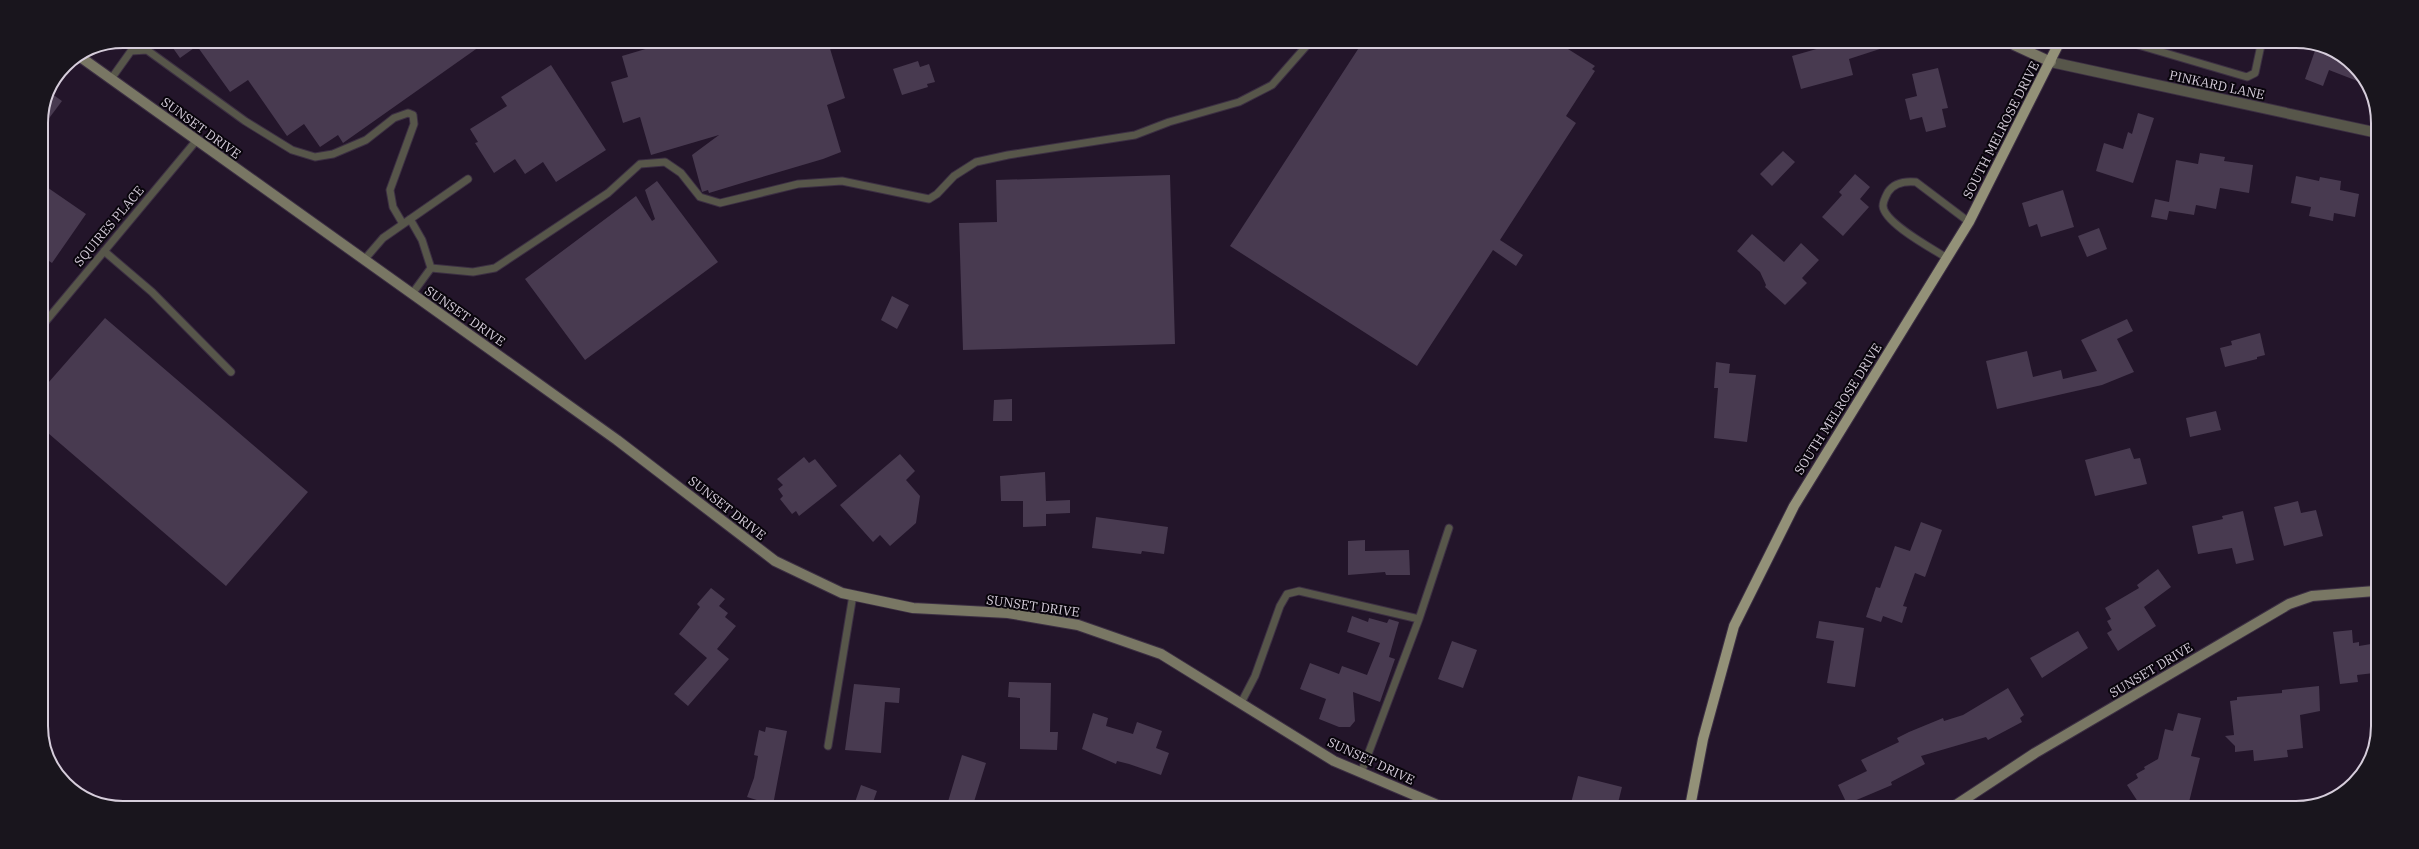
<svg xmlns="http://www.w3.org/2000/svg" width="2419" height="849" font-family="'IBM Plex Serif',serif">
  <rect width="100%" height="100%" fill="#23152a"/>
  <path fill="#483a50" d="M168,41H180L486,42L343,143L338,135L320,147L304,124L287,136L248,80L230,92L197,46L180,58Z
    M669,42H828L845,98L827,105L841,152L823,159L742,183L709,193L708,190L702,192L692,155L719,135L651,155L640,117L623,123L611,82L628,77L622,56Z
    M1362,43L1560,44L1595,66L1592,69L1595,71L1566,116L1576,123L1500,240L1523,255L1516,266L1493,250L1417,366L1230,246Z
    M1834,44H1885L1886,47L1849,59L1853,75L1801,89L1792,56Z
    M2317,45H2322L2361,73L2365,84L2329,70L2323,86L2305,79Z
    M918,61L920,67L929,64L935,82L927,84L928,87L902,95L893,69Z
    M551,65L606,150L556,182L543,162L525,174L515,159L494,173L475,143L478,142L470,129L507,106L501,97Z
    M1938,68L1948,108L1942,109L1946,127L1926,132L1922,117L1910,120L1905,99L1917,96L1912,74Z
    M48,91L62,101L41,129V118Z
    M2138,113L2154,118L2133,183L2096,171L2104,143L2123,149L2128,132L2132,134Z
    M1783,151L1795,162L1772,186L1760,174Z
    M2200,153L2225,157L2224,161L2253,165L2249,193L2220,188L2216,209L2196,205L2194,215L2169,211L2167,220L2151,217L2155,199L2169,202L2176,160L2198,164Z
    M1855,174L1870,187L1860,199L1869,207L1843,236L1822,217L1842,195L1839,192Z
    M1170,175L1175,344L963,350L959,223L997,222L996,180Z
    M2296,176L2319,181L2320,177L2341,181L2340,190L2359,194L2355,217L2334,213L2333,221L2309,216L2311,207L2291,203Z
    M657,181L718,262L585,360L525,279L636,196L652,221L655,219L645,190Z
    M41,183L86,214L52,263L49,261L41,272Z
    M2063,190L2074,227L2041,237L2037,224L2029,227L2022,203Z
    M2099,228L2107,249L2087,257L2078,236Z
    M1752,234L1784,262L1801,243L1819,260L1802,278L1807,283L1785,305L1765,287L1766,285L1760,272L1737,251Z
    M892,296L909,305L897,329L881,320Z
    M105,318L308,492L226,586L41,427V391Z
    M2127,319L2133,331L2117,339L2134,372L2102,385L1997,409L1986,361L2027,351L2033,377L2061,370L2063,379L2097,371L2081,340Z
    M2260,333L2265,355L2257,357V359L2225,367L2220,348L2232,345L2231,341Z
    M1716,362L1730,364L1729,373L1756,375L1747,442L1714,438L1718,388H1714Z
    M1012,399V421H993L994,400Z
    M2216,411L2221,430L2190,437L2186,418Z
    M2130,448L2134,459L2140,458L2147,484L2095,496L2085,460Z
    M900,454L915,471L906,480L920,496L916,523L890,546L880,535L873,542L840,505Z
    M804,457L809,463L815,459L837,486L799,516L796,511L792,514L780,499L783,496L778,489L783,485L777,479Z
    M1045,472L1046,501L1070,500V513L1046,514V526L1023,527V501H1001L1000,476Z
    M2298,501L2301,513L2316,510L2323,536L2284,546L2274,507Z
    M2243,511L2254,560L2236,564L2232,548L2198,554L2192,526L2223,519L2222,516Z
    M1096,517L1168,527L1164,554L1142,551L1141,554L1092,548Z
    M1921,522L1942,530L1925,577L1915,573L1903,606L1907,607L1902,623L1883,616L1881,622L1866,617L1876,587L1880,588L1895,546L1910,551Z
    M1365,540V551L1409,550L1410,575H1386L1385,572L1348,575V541Z
    M2158,569L2171,587L2144,607L2156,626L2118,651L2107,633L2112,630L2107,621L2111,619L2105,608L2139,588L2137,585Z
    M711,588L725,599L719,606L728,613L725,617L736,626L717,649L729,659L688,706L674,694L707,658L679,634L700,607L697,604Z
    M1352,616L1368,622L1369,618L1387,623L1389,619L1399,622L1389,657L1395,659L1380,702L1353,692L1355,721L1350,727H1339L1319,719L1326,699L1300,689L1310,663L1339,674L1342,666L1367,675L1380,643L1347,632Z
    M1819,621L1864,628L1855,687L1827,683L1834,641L1816,638Z
    M2352,630L2353,643L2359,642V646L2371,644L2374,673L2357,675L2358,682L2340,684L2333,632Z
    M2078,631L2088,648L2042,678L2030,658Z
    M1452,641L1477,650L1463,688L1438,679Z
    M1009,682L1051,683L1050,732H1058L1057,750L1020,749V698L1008,697Z
    M854,684L900,688L899,703L885,702L881,753L845,750Z
    M2319,686L2320,711L2300,715L2303,748L2287,750L2288,757L2254,761L2253,750L2235,752V746L2225,736L2234,735L2230,701L2237,700V697L2282,693V690Z
    M2008,688L2024,715L2020,718L2022,722L1988,740L1986,737L1921,756L1925,764L1891,782L1892,785L1847,804L1838,785L1867,771L1861,760L1899,742L1897,738L1909,732L1943,718L1944,721L1963,715Z
    M1093,713L1108,718L1106,726L1133,734L1137,722L1162,731L1156,748L1169,753L1161,775L1129,764L1117,761L1116,764L1082,749Z
    M2178,713L2201,718L2191,756L2200,758L2188,806L2174,803L2166,808H2156L2152,802L2142,808L2127,785L2138,778L2136,774L2145,769L2144,767L2158,759L2165,729L2173,731Z
    M766,727L787,731L773,805L747,797L754,778L758,756L754,755L759,730L765,732Z
    M962,755L986,763L973,805H947Z
    M1578,776L1622,787L1617,807H1570Z
    M861,785L877,791L872,805H854Z"/>
  <g fill="none" stroke-linecap="round" stroke-linejoin="round">
    <g stroke="#3c2f43" stroke-width="9">
      <path id="lane" d="M2138,45L2247,77L2255,73L2261,45
        M111,79L131,51L147,50L245,121L292,150L315,157L333,154L366,140L394,118L408,113L413,115L414,124L390,190L393,207L403,224
        M410,219L422,240L431,268L412,294
        M104,251L152,292L231,372
        M1947,258C1933,249 1884,223 1883,206C1883,201 1886,196 1888,192C1894,183 1905,181 1916,182L1969,222
        M364,260L383,238L468,179
        M431,268L473,272L495,268L608,193L640,164L665,162L681,173L700,197L720,203L798,184L842,181L929,199L937,194L954,176L976,162L1008,155L1135,135L1169,122L1239,102L1272,85L1309,43
        M41,327L196,141
        M1241,703L1255,676L1280,606L1287,594L1299,591L1419,619
        M828,746L853,595
        M1361,773L1419,619L1449,528"/>
    </g>
    <g stroke="#3c2f43" stroke-width="12">
      <path id="street" d="M2051,62L2378,133
        M1416,806L1418,797"/>
    </g>
    <g stroke="#3c2f43" stroke-width="12">
      <path id="secondary" d="M2014,45L2051,62
        M79,56L617,440L775,561L842,593L913,608L1008,613L1078,625L1161,654L1334,761L1440,806
        M1953,807L2035,753L2289,604L2312,596L2375,591"/>
    </g>
    <g stroke="#3c2f43" stroke-width="12">
      <path id="primary" d="M1690,807L1703,739L1734,626L1794,506L1969,222L2058,45"/>
    </g>
    <use href="#lane" stroke="#57564a" stroke-width="7"/>
    <use href="#street" stroke="#57564a" stroke-width="10"/>
    <use href="#secondary" stroke="#797764" stroke-width="10"/>
    <use href="#primary" stroke="#939178" stroke-width="10"/>
  </g>
  <g text-anchor="middle" dominant-baseline="central" stroke-width="4" stroke-linejoin="round" paint-order="stroke">
    <g font-size="13" fill="#d6cddb" stroke="#09050c">
      <text transform="translate(2217 85) rotate(12)">PINKARD LANE</text>
      <text transform="translate(201 128) rotate(36)">SUNSET DRIVE</text>
      <text transform="translate(2001 130) rotate(-63)">SOUTH MELROSE DRIVE</text>
      <text transform="translate(109 226) rotate(-50)">SQUIRES PLACE</text>
      <text transform="translate(465 316) rotate(35)">SUNSET DRIVE</text>
      <text transform="translate(1838 409) rotate(-58)">SOUTH MELROSE DRIVE</text>
      <text transform="translate(727 508) rotate(38)">SUNSET DRIVE</text>
      <text transform="translate(1033 606) rotate(8)">SUNSET DRIVE</text>
      <text transform="translate(2151 670) rotate(-31)">SUNSET DRIVE</text>
      <text transform="translate(1371 761) rotate(25)">SUNSET DRIVE</text>
    </g>
  </g>
  <path d="M0 0H2419V849H0ZM123 48H2296A75 75 0 0 1 2371 123V726A75 75 0 0 1 2296 801H123A75 75 0 0 1 48 726V123A75 75 0 0 1 123 48Z" fill="#19151d" fill-rule="evenodd"/>
  <path fill="none" stroke="#d6cddb" stroke-width="2" d="M123 48H2296A75 75 0 0 1 2371 123V726A75 75 0 0 1 2296 801H123A75 75 0 0 1 48 726V123A75 75 0 0 1 123 48Z"/>
</svg>
